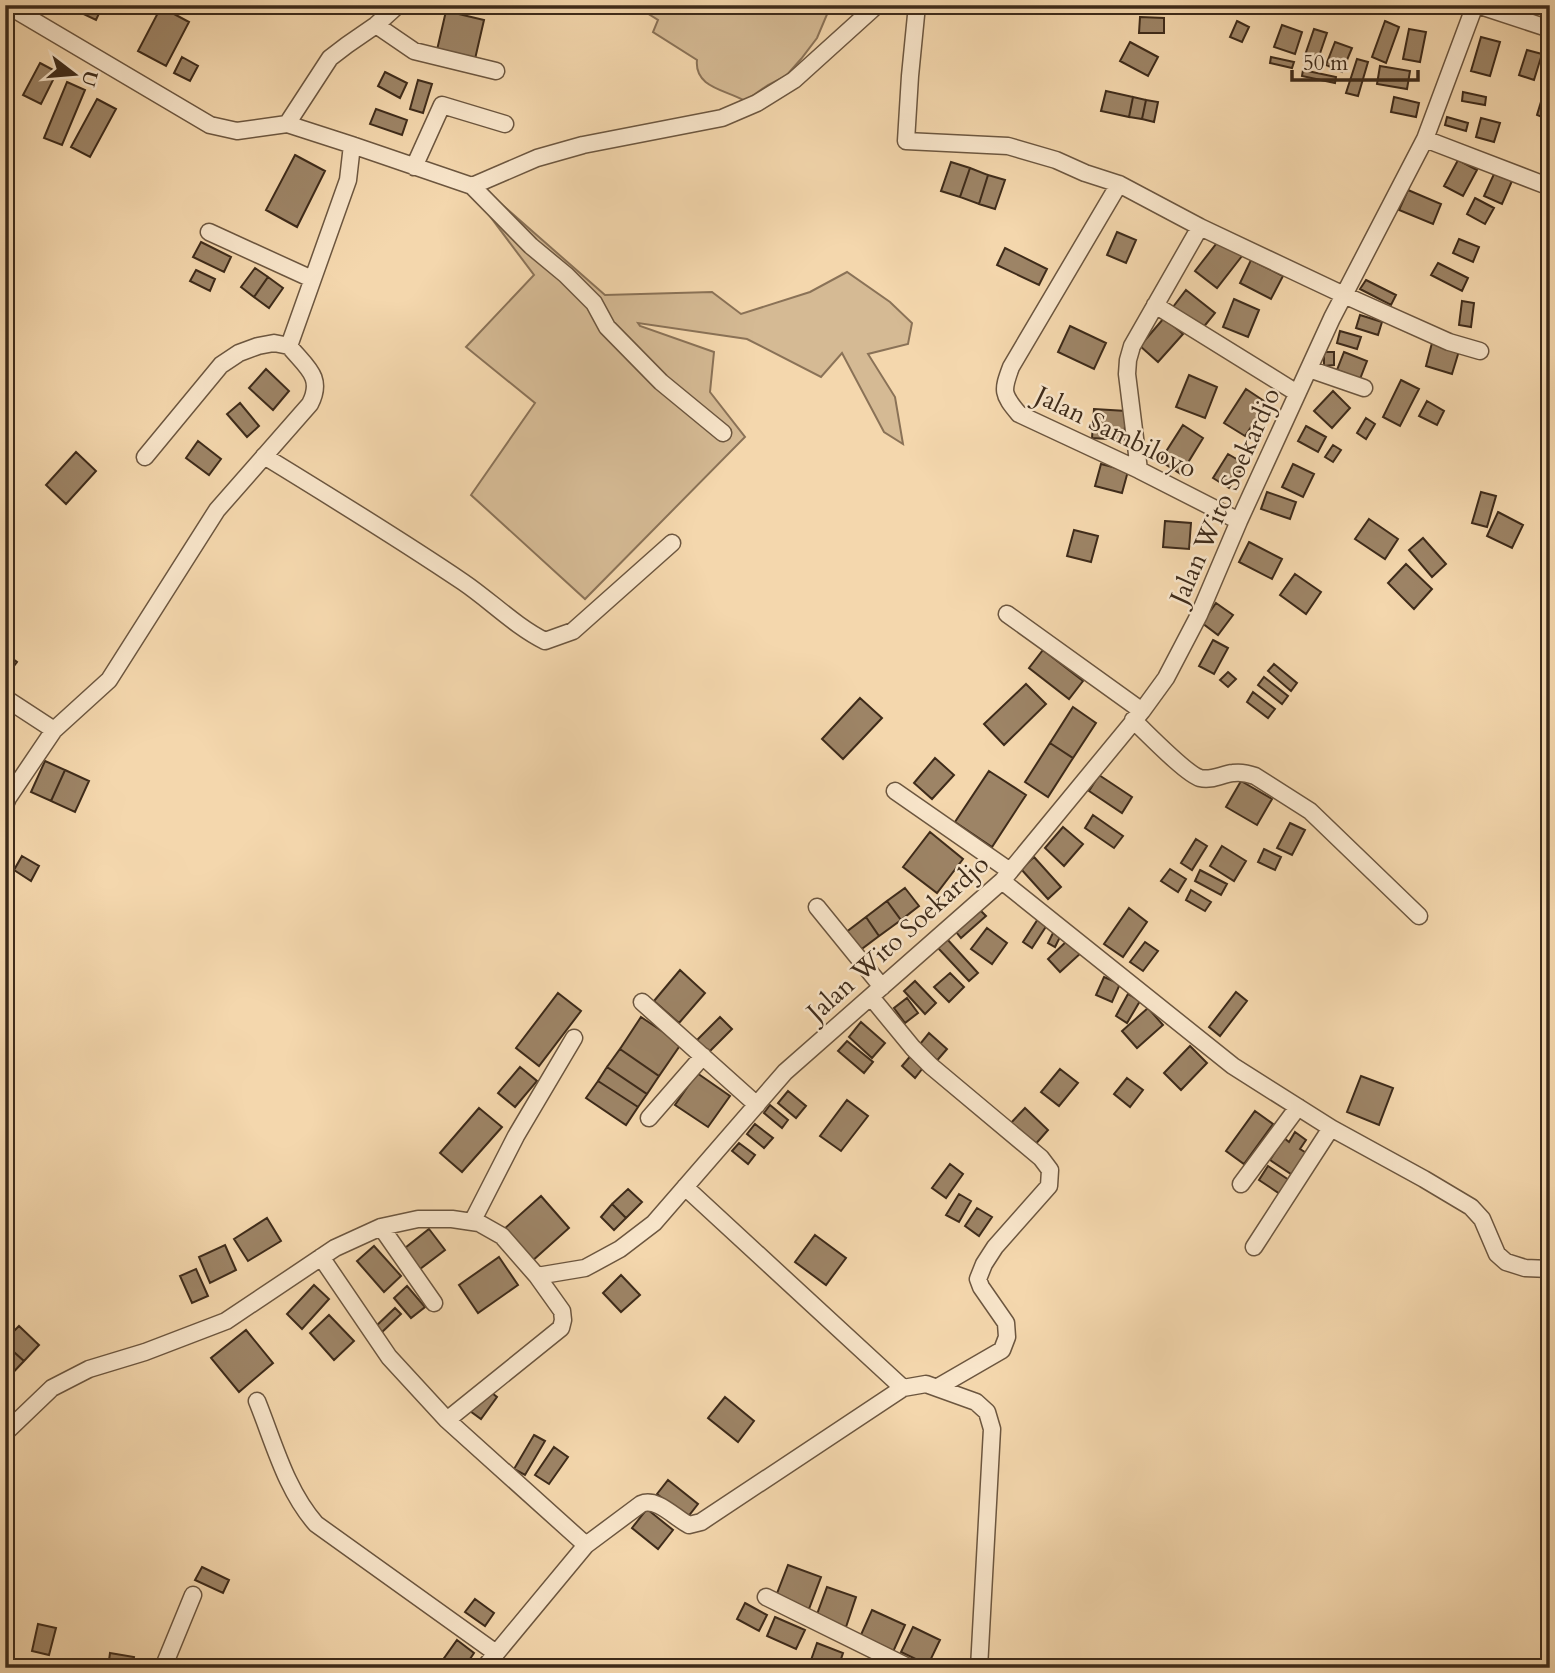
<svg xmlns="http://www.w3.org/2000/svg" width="1555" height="1673" font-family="Cardo,serif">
  <rect width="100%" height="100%" fill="#f4d7ad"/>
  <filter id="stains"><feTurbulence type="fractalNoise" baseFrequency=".00286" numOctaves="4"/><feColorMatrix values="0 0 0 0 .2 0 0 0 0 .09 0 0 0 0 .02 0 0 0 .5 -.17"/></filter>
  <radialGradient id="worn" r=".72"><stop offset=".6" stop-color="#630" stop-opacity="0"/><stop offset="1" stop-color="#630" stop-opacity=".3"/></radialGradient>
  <path fill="#d5ba94" stroke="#8a7257" stroke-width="2" d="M634,5H831L817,38L801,59L786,76L768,85L745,101C727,90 694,88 697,60L653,32L658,20Z
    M499,202L605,295L712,292L741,314L810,292L847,272L890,302L912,323L908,344L868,354L895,397L903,444L884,432L842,353L821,377L747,339L638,323L640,326L714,352L710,392L745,437L585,599L471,495L535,403L466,347L534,275L480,203Z"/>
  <path fill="#9d8466" stroke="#3e2b1a" stroke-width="2" d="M77,5H103L96,20L75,10Z
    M161,7L189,22L166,66L138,51Z
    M446,11L484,20L475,59L437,50Z
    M1140,17L1164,18V33H1139Z
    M1237,21L1249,27L1242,42L1230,37Z
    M1385,21L1399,27L1386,63L1372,57Z
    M1282,25L1302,32L1295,54L1274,47Z
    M1314,29L1327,33L1317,62L1304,58Z
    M1409,29L1426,32L1420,62L1403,59Z
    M1481,37L1500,42L1490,76L1471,71Z
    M1130,42L1158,57L1148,76L1120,61Z
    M1335,42L1352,48L1342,72L1326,65Z
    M1527,50L1542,54L1534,80L1519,75Z
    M182,57L198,66L190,81L174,73Z
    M1271,57L1294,62L1292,68L1270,63Z
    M1357,59L1368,62L1358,96L1346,93Z
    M40,63L57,72L41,104L23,95Z
    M1380,66L1410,71L1407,89L1377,84Z
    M1303,70L1336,77L1335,83L1302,76Z
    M385,72L407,83L400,98L378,86Z
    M418,80L432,84L423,113L410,109Z
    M67,82L85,90L62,145L44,138Z
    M1547,82L1550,83V110L1547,119L1537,115Z
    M1106,91L1133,97L1129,117L1101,111Z
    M1463,92L1486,97L1485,105L1462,101Z
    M1133,97L1146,100L1142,119L1129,117Z
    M1394,97L1419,103L1416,117L1391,112Z
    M97,99L116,109L90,157L71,147Z
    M1146,100L1158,102L1154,122L1142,119Z
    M376,109L407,120L402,135L370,124Z
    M1447,117L1468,123L1466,131L1445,125Z
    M1481,118L1500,123L1494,142L1476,137Z
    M295,155L325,171L297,227L266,210Z
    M1458,160L1477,170L1463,196L1444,186Z
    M951,162L970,168L960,197L941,191Z
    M970,168L988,175L979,204L960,197Z
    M1494,174L1512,181L1502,204L1484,196Z
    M988,175L1005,180L995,209L979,204Z
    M1408,190L1441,204L1433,224L1399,210Z
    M1475,198L1494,208L1485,224L1467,214Z
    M1117,232L1136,240L1126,263L1107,255Z
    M1220,239L1242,256L1217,288L1195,271Z
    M1459,239L1479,247L1473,262L1453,253Z
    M201,242L231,257L224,272L193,257Z
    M1005,248L1047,269L1039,285L997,265Z
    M1251,260L1283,276L1271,299L1240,283Z
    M1438,263L1468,278L1462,291L1431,275Z
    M255,268L268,277L254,297L241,287Z
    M196,270L215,279L210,291L190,281Z
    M268,277L283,288L269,308L254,297Z
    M1366,280L1396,295L1391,305L1360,289Z
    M1186,290L1215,313L1202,329L1173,307Z
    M1234,299L1259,310L1248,337L1223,327Z
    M1462,301L1474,303L1471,327L1459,325Z
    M1360,315L1382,322L1378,335L1356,328Z
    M1164,318L1183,334L1158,362L1140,346Z
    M1070,326L1106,343L1094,369L1058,352Z
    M1340,331L1361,337L1357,349L1337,343Z
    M1432,343L1459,351L1452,374L1426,366Z
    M1324,352H1334V365L1324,366Z
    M1344,352L1367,361L1360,379L1337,370Z
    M266,369L289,391L273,410L249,388Z
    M1189,375L1217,387L1205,418L1176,407Z
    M1401,380L1419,389L1400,426L1383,417Z
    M1246,389L1267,403L1245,436L1224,423Z
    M1333,391L1350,408L1332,428L1314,411Z
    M1427,401L1444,411L1437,425L1419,416Z
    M240,403L259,426L247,437L227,414Z
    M1094,409L1126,411L1124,440L1092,438Z
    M1366,418L1375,424L1366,439L1357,433Z
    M1183,425L1203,438L1181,474L1160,461Z
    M1306,426L1326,437L1318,452L1298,441Z
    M198,441L221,459L209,475L186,458Z
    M1333,445L1341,450L1333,462L1325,457Z
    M76,452L96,471L66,504L46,485Z
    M1228,454L1245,464L1229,488L1213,478Z
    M1101,464L1128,471L1122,493L1095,486Z
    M1293,464L1314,474L1303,497L1282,487Z
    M1267,492L1296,502L1290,519L1261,509Z
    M1481,492L1496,496L1487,527L1472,523Z
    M1498,512L1523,525L1512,548L1487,536Z
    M1369,519L1398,539L1385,559L1355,539Z
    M1165,521L1191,523L1189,549L1163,547Z
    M1074,530L1098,536L1091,562L1067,556Z
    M1423,538L1446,564L1432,577L1409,550Z
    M1249,542L1282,559L1272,579L1239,562Z
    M1406,564L1432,589L1414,609L1388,583Z
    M1295,574L1321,592L1306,614L1280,595Z
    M1216,603L1233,615L1218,635L1202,623Z
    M1213,640L1228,648L1214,674L1199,666Z
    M1043,650L1083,681L1069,699L1029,668Z
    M5,653L17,662L5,678Z
    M1274,664L1297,683L1291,691L1268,671Z
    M1228,672L1236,679L1228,687L1220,680Z
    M1264,677L1288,696L1282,704L1258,685Z
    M1026,684L1046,704L1004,745L984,724Z
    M1253,692L1275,709L1268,718L1247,702Z
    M860,698L882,718L843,759L822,739Z
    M1073,707L1096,723L1073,758L1050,743Z
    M1050,743L1073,758L1048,797L1025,782Z
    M935,758L954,775L932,799L914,783Z
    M45,761L65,770L51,801L31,792Z
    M65,770L89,781L75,812L51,801Z
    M989,771L1026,795L992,847L955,822Z
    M1099,775L1132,797L1122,813L1089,791Z
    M1241,781L1272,799L1257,825L1226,807Z
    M1093,815L1123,836L1114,848L1085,828Z
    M1290,823L1305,830L1292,855L1277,848Z
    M1063,827L1083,844L1064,866L1045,848Z
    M930,832L963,859L937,893L903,867Z
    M1196,839L1207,846L1192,870L1181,863Z
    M1222,846L1246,861L1234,881L1210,866Z
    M1264,849L1281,857L1275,870L1258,862Z
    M22,856L39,866L31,881L14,870Z
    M1034,857L1061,887L1048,899L1021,869Z
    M1170,869L1186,879L1178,892L1161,881Z
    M1200,870L1227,884L1221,895L1195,881Z
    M905,888L919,906L901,920L887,901Z
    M1191,890L1211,902L1205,911L1186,900Z
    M887,901L901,920L879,936L866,917Z
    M977,907L986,916L961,938L953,928Z
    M1129,908L1147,922L1123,957L1104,944Z
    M866,917L879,936L859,951L845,933Z
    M1038,919L1047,925L1032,948L1023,942Z
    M987,928L1007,943L992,964L971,949Z
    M1055,929L1062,933L1055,947L1048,943Z
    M1070,938L1082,952L1060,972L1048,959Z
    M947,939L978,973L969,981L938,948Z
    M1145,942L1158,951L1143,971L1130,962Z
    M680,970L705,993L679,1023L654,1001Z
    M950,973L964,987L949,1002L934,987Z
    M1104,977L1120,984L1112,1002L1096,995Z
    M915,981L936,1003L925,1014L904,991Z
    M1236,992L1247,1001L1220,1036L1209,1027Z
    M558,993L581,1011L539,1066L516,1048Z
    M1128,994L1140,1001L1127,1023L1116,1016Z
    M907,998L918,1013L905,1023L894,1008Z
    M1148,1008L1163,1025L1137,1048L1122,1031Z
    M641,1017L681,1044L659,1076L620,1049Z
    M720,1017L732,1029L707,1054L695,1042Z
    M861,1022L885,1043L872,1058L849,1037Z
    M929,1033L947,1049L934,1064L916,1049Z
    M847,1041L873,1062L864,1073L838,1051Z
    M1190,1046L1207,1063L1181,1090L1164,1073Z
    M620,1049L659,1076L647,1094L607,1067Z
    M913,1053L926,1064L915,1078L902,1066Z
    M520,1067L537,1081L515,1107L498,1093Z
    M607,1067L647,1094L638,1107L598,1081Z
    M1060,1069L1078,1083L1059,1106L1041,1092Z
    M697,1073L730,1096L708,1127L675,1105Z
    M1361,1076L1393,1088L1379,1125L1347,1112Z
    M1127,1078L1143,1090L1130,1107L1114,1094Z
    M598,1081L638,1107L626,1125L586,1098Z
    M788,1091L806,1106L796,1118L778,1103Z
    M847,1100L868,1116L841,1151L820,1136Z
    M770,1105L788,1120L782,1128L764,1113Z
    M479,1108L502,1127L462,1172L440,1153Z
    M1025,1108L1048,1130L1033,1147L1009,1125Z
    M1255,1111L1273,1124L1244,1164L1226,1151Z
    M755,1124L773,1138L764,1148L747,1134Z
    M1295,1132L1306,1140L1300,1149L1308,1154L1294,1176L1270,1160L1284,1138L1289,1142Z
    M739,1143L755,1155L748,1164L732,1151Z
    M950,1164L963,1174L946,1198L932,1188Z
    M1268,1166L1289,1180L1280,1194L1259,1180Z
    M628,1189L642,1202L626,1218L612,1204Z
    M959,1194L971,1201L959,1222L946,1215Z
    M541,1196L569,1228L531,1262L503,1230Z
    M612,1204L626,1218L614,1230L601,1217Z
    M977,1208L992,1217L979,1236L965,1226Z
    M267,1218L281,1241L248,1261L234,1239Z
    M429,1229L445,1250L420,1269L405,1248Z
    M815,1235L846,1258L826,1285L795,1262Z
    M225,1245L236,1270L210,1283L199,1257Z
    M374,1246L401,1276L384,1292L357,1261Z
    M499,1257L518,1285L478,1313L459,1285Z
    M196,1269L208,1296L192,1303L180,1276Z
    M621,1275L640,1295L621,1312L603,1293Z
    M314,1285L329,1299L302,1329L287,1314Z
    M407,1286L425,1307L411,1318L394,1298Z
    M395,1308L401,1314L381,1333L375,1327Z
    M329,1315L354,1341L334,1360L310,1333Z
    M19,1326L39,1345L24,1361L5,1344V1340Z
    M246,1330L273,1363L239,1392L211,1358Z
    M5,1344L24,1361L6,1380L5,1378Z
    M487,1389L497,1397L481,1419L470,1411Z
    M725,1397L754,1421L738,1442L708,1418Z
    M534,1435L545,1441L525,1475L514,1469Z
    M554,1447L568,1457L549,1484L535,1475Z
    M668,1480L698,1504L687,1518L657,1494Z
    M647,1509L673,1530L658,1549L632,1528Z
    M788,1565L821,1577L809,1609L776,1596Z
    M202,1567L229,1580L223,1593L195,1580Z
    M827,1587L856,1597L846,1627L816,1617Z
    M475,1599L494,1613L485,1626L465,1612Z
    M745,1603L767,1615L759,1631L737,1619Z
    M872,1610L905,1625L893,1652L860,1637Z
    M775,1617L805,1630L796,1649L767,1636Z
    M38,1624L56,1628L49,1655L32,1651Z
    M913,1627L940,1640L928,1665L901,1652Z
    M457,1640L474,1653L464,1668H452L442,1661Z
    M817,1643L843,1653L838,1668H822L810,1663Z
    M110,1653L134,1657L132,1668H108Z"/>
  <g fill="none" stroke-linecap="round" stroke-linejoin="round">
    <g stroke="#6c563f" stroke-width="19">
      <path id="street" d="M7,5L210,125L237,131L287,124L330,58L347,45L376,25L398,5
        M917,5L910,76L906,141L1008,146L1056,160L1085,173L1119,184L1200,227L1344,295L1449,342L1480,351
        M1477,5L1550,29
        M376,25L414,51L496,71
        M287,124L352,145L472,186L531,246L566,275L594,303L607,327L661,382L723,433
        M1425,139L1550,187
        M414,167L442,105L505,124
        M1119,184L1011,367C1002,391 1002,394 1019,414L1139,470L1239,521
        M472,186L537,158L583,145L722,118L757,103L794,80L877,5
        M209,232L312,279
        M1155,305L1297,393
        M1309,369L1364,388
        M264,456C331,497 398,538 463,582C491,601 515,626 545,641L573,631L672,543
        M145,457L221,365L239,353L258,346L274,343L289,346L348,180L352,145
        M1139,470L1127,374L1128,360L1132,346L1200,227
        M1007,614L1142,711
        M5,698L54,730
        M1133,720C1146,732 1186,774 1200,778C1212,781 1222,774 1233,773C1240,772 1247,773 1255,776L1310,811L1419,916
        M895,791L1010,871
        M5,805L8,798L54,730L109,680L217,510L310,404C324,377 306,367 289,346
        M5,832V850
        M1002,881L1233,1066L1331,1128L1424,1179L1471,1207L1482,1219L1497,1254L1506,1262L1525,1268L1550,1269
        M817,907L882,987
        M871,997L913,1048L931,1066L1041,1158L1050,1170L1049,1186L995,1247L984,1264L978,1279L981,1287L1006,1323L1007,1337L1002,1350L938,1387
        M642,1002L757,1105
        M649,1118L703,1056
        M1241,1184L1298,1107
        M685,1187L903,1388
        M472,1222L516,1136L574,1038
        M381,1227L434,1303
        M1254,1247L1331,1128
        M321,1257L389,1357L447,1420L586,1545
        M257,1401C274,1443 286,1490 316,1524L496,1653
        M447,1420L561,1328L563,1320L562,1311L537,1276
        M5,1433L52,1388L89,1369L145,1352L226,1321L335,1248L381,1227L418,1219H452L479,1223L502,1236L537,1276L585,1268L620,1249L654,1223L785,1072L1002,881L1142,711L1166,678L1199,615L1239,521L1332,318L1425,139L1475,5
        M766,1597L910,1668
        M163,1668L193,1595
        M484,1668L586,1545L641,1504C657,1497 675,1518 689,1525L701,1522L903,1388L926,1384L976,1402L987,1412L992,1429L979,1668"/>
    </g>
    <use href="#street" stroke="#f8e5ca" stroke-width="16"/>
  </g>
  <g text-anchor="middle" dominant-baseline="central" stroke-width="5" stroke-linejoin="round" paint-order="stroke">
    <g font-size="26" fill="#3e2b1a" stroke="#f8e5ca">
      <text transform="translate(1116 432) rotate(26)">Jalan Sambiloyo</text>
      <text transform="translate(1225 496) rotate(-66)">Jalan Wito Soekardjo</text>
      <text transform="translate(898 938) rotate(-42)">Jalan Wito Soekardjo</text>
    </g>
  </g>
  <rect width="1555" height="1673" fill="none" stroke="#f4d7ad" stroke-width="28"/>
  <rect x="7" y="7" width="1541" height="1659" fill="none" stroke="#3e2b1a" stroke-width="3.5"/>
  <rect x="14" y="14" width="1527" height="1645" fill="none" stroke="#3e2b1a" stroke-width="2"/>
  <g transform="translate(74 74) rotate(106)" stroke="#f8e5ca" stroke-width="5" paint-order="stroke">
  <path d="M0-5L12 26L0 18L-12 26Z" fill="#3e2b1a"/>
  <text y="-10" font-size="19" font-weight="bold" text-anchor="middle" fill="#3e2b1a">U</text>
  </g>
  <path d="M1292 70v10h126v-10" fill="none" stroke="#3e2b1a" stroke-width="3.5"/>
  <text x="1303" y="70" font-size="21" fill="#3e2b1a" stroke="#f8e5ca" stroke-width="5" paint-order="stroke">50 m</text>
  <rect width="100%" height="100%" filter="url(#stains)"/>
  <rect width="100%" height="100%" fill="url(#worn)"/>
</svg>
